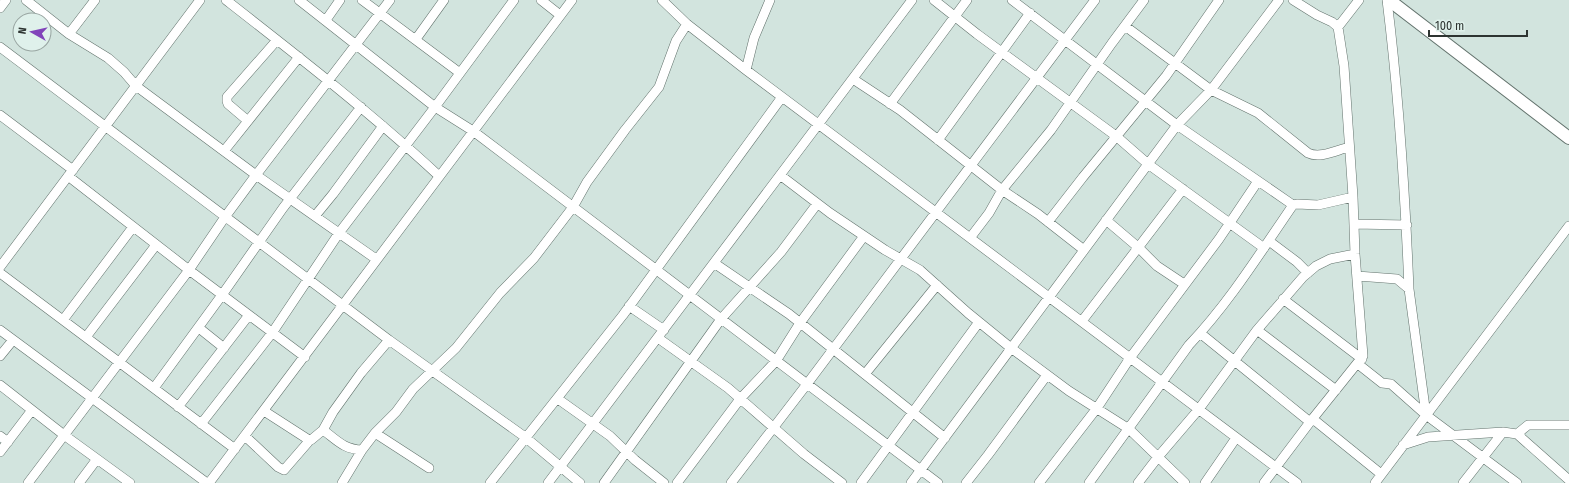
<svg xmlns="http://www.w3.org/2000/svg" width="1569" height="483" font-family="'Fira Sans Condensed',sans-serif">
  <rect width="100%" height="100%" fill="#d2e4de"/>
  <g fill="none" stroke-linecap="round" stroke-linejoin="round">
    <g stroke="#63736d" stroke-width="10">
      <path id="minor" d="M26,0L69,34L108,58L124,72L136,86L256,175L376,259
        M226,0C299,57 371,113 439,176
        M299,0L435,107L473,131L938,483
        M362,0L460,73
        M541,0L560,15
        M662,0L687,24L746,70L1297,483
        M934,0L977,34L1116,136L1148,164L1264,248
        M1012,0L1177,125L1293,205
        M1387,0C1399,96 1405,192 1409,289
        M0,8L6,0
        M326,20L340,0
        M1125,26L1211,90L1258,113L1308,153C1320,159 1337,150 1349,147
        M1338,27L1359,0
        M69,34L95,0
        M416,39L444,0
        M0,47L389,340L525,437L580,483
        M746,70L754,38L770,0
        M853,79L900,110L1002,190L1038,214L1084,250
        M890,104L967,0
        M0,115L73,170
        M248,121L228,104L227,101V97L277,40
        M938,140L1030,13
        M224,151L299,57
        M780,175L830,213L885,250L920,270L968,313L1011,348L1069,391L1129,429L1185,483
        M68,176L189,270L305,357
        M315,216L333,194L383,126
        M1106,220L1139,248L1157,266L1184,284
        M1048,222L1083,177L1166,76L1219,0
        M1354,224L1407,225
        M970,238L989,213L1002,190L1051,130L1112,43L1144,0
        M1269,241L1297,262L1308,273
        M714,263L789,314L945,438
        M0,267L200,0
        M0,273L235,449
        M1357,276L1397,279L1409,289L1426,415
        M1283,299L1362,359
        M629,306L664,330
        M63,320L133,227
        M1082,321L1183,189
        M199,328L224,348
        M0,330L207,483
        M1257,330L1336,390
        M1200,333L1310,422
        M86,337L156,245
        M658,338L728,388L804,454L842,483
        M0,356L13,340
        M1358,364L1382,383L1391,384L1426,415L1517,483
        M865,374L937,285
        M0,385L64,435L130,483
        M154,388L222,295L283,208L361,107
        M558,399L610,436L635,460L664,483
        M178,407L249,315
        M264,411L309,440H311L323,430
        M1313,419L1381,474
        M201,424L272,333L339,233L435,107L514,0
        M375,433L429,468
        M1517,434L1528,425H1569
        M0,436L8,442
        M245,436L278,467L284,470L310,440
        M1403,445L1428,437L1503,432L1517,434L1569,480
        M362,450C343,449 337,440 323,430L333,412L361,373L389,340
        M0,452L32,410
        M28,483L189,270L225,217L256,175L390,0
        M79,483L97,459
        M209,483L572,0
        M342,483L362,450L375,433L396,412L413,389L456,348L500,293L534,258L573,207L587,182L625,130L659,87L676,41L687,24
        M490,483L623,315L782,97
        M548,483L912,0
        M604,483L721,319L781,252L817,204
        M677,483L740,399L776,361L800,323L864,236
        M731,483L807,384L1095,0
        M861,483L979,322
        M911,483L1177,125L1211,90L1279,0
        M966,483L988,455L1047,375
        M1039,483L1097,408L1130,358L1219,239L1258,181
        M1089,483L1189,345C1229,303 1260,253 1293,205L1297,204L1318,205L1353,197L1344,66L1338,27L1332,22L1317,15L1293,0
        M1138,483L1158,457L1199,409L1257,330L1303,277L1316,266L1330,259L1355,254
        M1205,483L1236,438
        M1264,483L1310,422L1363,356L1355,254L1353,197
        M1375,483L1569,226
        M1463,483L1503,432"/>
    </g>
    <g stroke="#63736d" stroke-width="14">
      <path id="major" d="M1389,0L1569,138"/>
    </g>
    <use href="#minor" stroke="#fff" stroke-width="9"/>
    <use href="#major" stroke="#fff" stroke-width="12"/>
  </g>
  <g transform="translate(32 32) rotate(278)"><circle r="19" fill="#dff1eb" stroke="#98a5a1"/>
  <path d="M0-3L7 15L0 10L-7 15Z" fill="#8144ba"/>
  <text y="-6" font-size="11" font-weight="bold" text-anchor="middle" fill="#2d3431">N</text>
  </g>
  <path d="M1429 30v6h98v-6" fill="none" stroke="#2d3431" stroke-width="2"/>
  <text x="1435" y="30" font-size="12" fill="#2d3431" stroke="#dff1eb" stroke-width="3" paint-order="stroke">100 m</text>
</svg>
